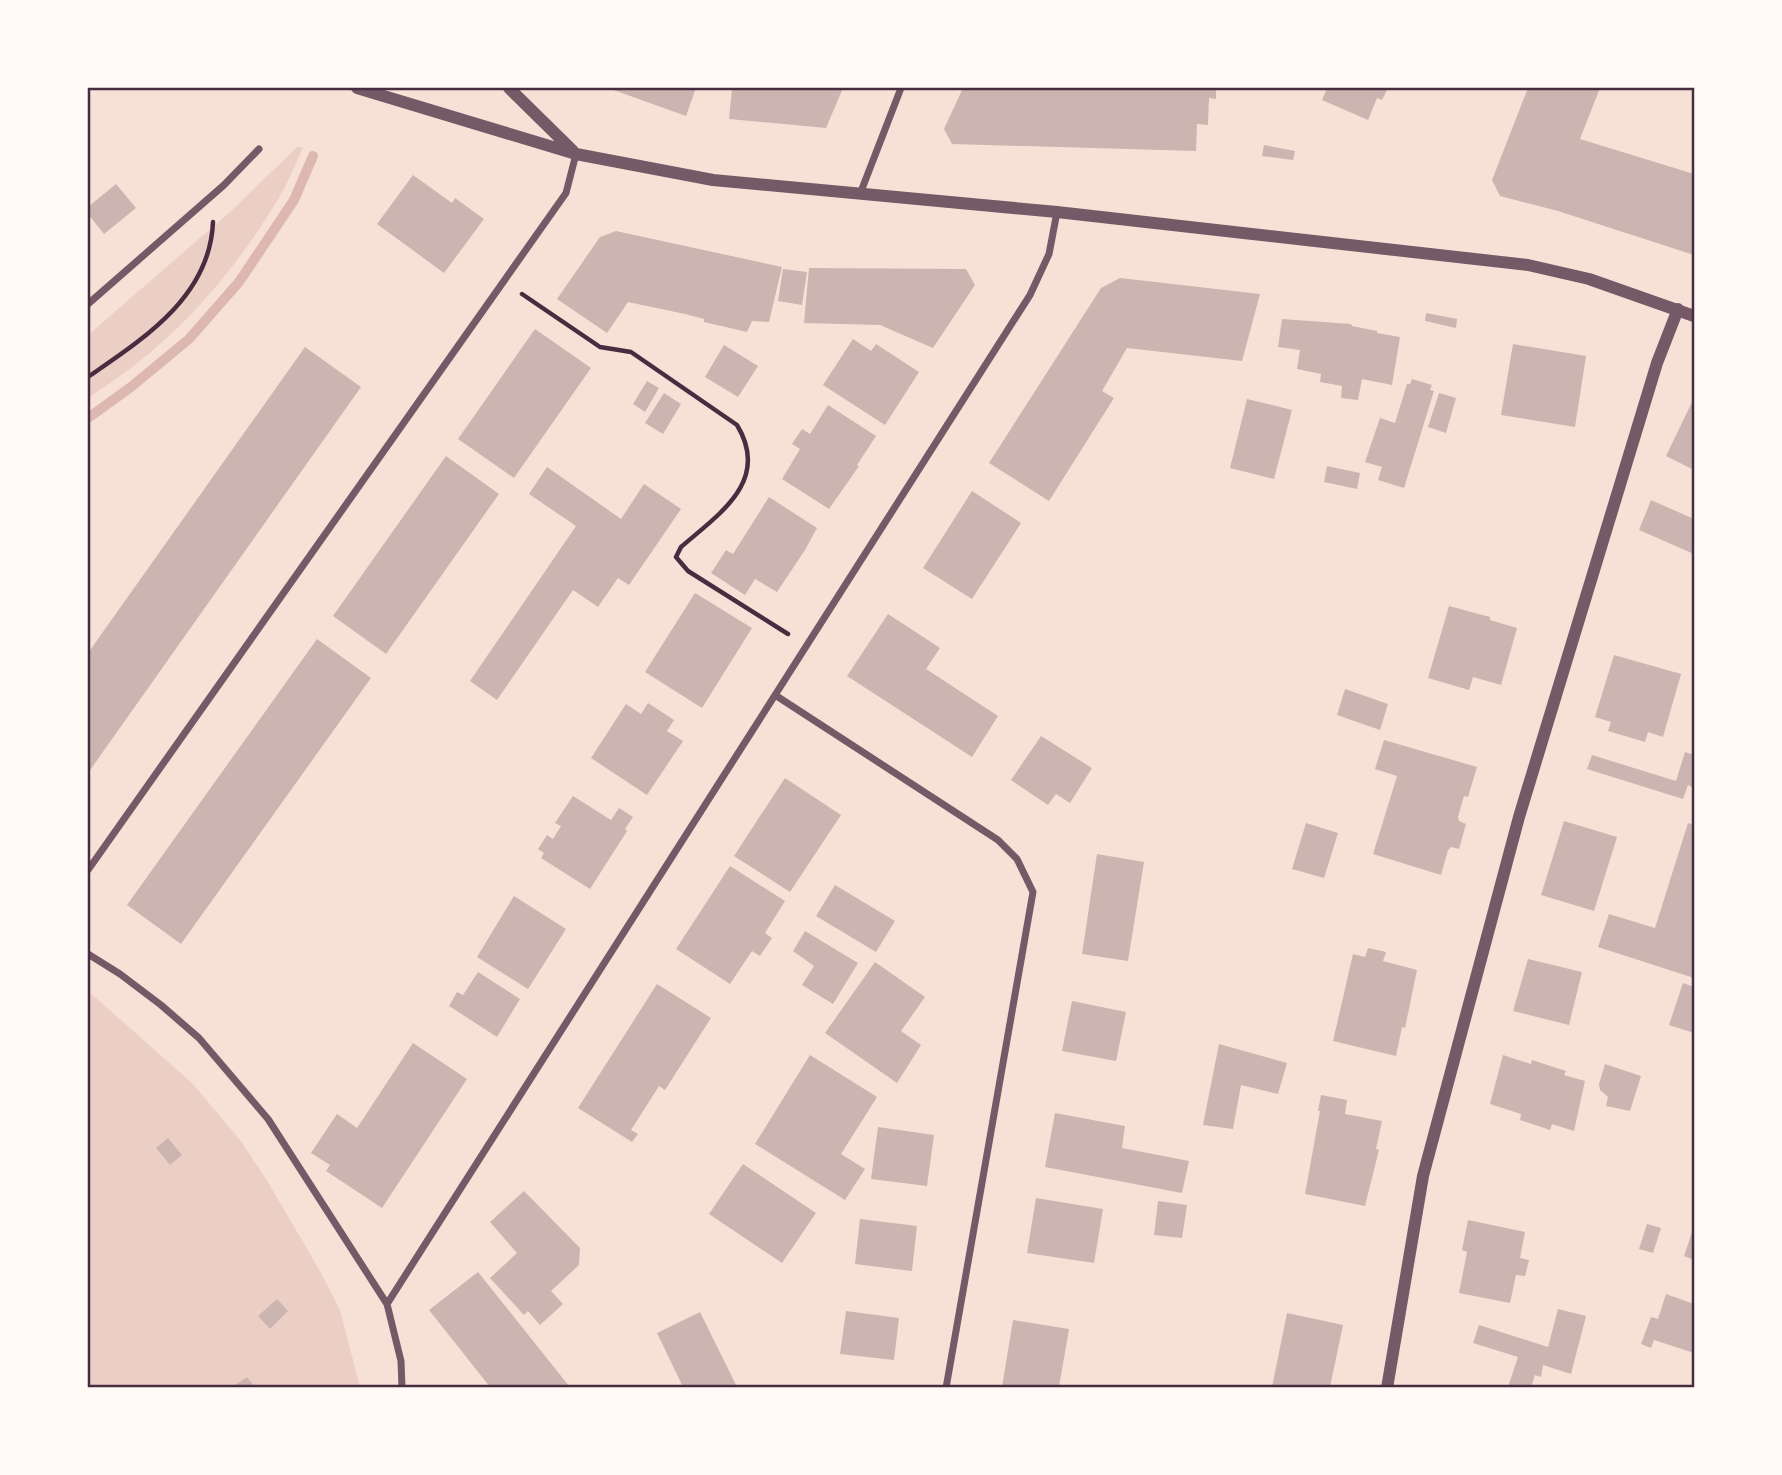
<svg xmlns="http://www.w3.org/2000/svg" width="1782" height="1475" font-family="Spectral,serif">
  <rect width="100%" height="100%" fill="#f7e1d7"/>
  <path fill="#ebcfc5" d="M298,146L303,148C295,165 288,184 277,201C240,262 193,320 136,364C121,376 104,387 88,398V335L231,211Z
    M88,991L192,1083L240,1140L268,1182L320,1271L340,1310L360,1387H88Z"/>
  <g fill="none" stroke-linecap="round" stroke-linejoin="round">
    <path stroke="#dcb8b0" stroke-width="10" d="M88,418L131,387L189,339L239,282L294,200L313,156"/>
  </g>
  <path fill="#ccb4b1" d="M608,88H696L686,116Z
    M732,88H843L826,128L729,119Z
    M963,88H1216V99L1209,98L1208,125L1197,124L1196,151L952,144L944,129Z
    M1327,88H1388L1382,100L1377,98L1368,120L1322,100Z
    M1528,88H1600L1580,139L1694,174V255L1558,211L1500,196L1492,180Z
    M1264,145L1295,151L1293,160L1262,156Z
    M413,175L452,203L455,198L484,219L444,273L377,224Z
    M116,184L136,208L104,234L88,214V207Z
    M616,231L782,267L769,322L752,321L747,332L704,322V319L685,314L628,302L607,333L557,299L600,237Z
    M809,268L966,269L975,285L933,348L880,325L804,323Z
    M783,269L807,272L802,305L778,301Z
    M1120,278L1260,294L1242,361L1127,348L1102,391L1114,398L1049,501L989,463L1101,288Z
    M1426,313L1457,319L1456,328L1425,321Z
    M1282,319L1351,324L1352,326L1377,331V333L1400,337L1392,385L1362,379L1358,400L1341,398L1342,386L1320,382L1321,374L1297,369L1300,350L1278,347Z
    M535,329L591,368L514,478L458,439Z
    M853,339L871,351L876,344L919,372L885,425L823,385Z
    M1513,344L1586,356L1575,427L1501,415Z
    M724,345L758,366L738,397L705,377Z
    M305,347L361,387L88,773V653Z
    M1412,379L1432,385L1430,390L1434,391L1404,488L1378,480L1382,467L1365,462L1380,418L1395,423L1407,384H1410Z
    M647,381L659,388L645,412L633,404Z
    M664,393L681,404L663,434L645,423Z
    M1439,393L1456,398L1446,433L1428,427Z
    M1694,398V470L1666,456Z
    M1247,399L1292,410L1274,479L1230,468Z
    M828,405L876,436L857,465L859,466L829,509L782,479L800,449L792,444L802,429L810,434Z
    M446,456L499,494L386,654L333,616Z
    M1327,466L1360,473L1357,489L1324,482Z
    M547,467L621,519L644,484L681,509L629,585L618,578L598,607L573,590L497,700L470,681L576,526L529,494Z
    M972,491L1021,523L972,599L923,568Z
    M769,497L817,528L805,550L777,592L755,579L745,595L711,573L726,550L733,554Z
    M1651,500L1694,519V554L1639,530Z
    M695,593L752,628L702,708L645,672Z
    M1449,606L1490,617V620L1517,628L1501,685L1473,677L1469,690L1428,678Z
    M888,614L940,648L926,669L998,716L972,757L847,676Z
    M317,639L371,678L181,944L127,905Z
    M1614,655L1681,674L1663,737L1648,732L1645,742L1608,731L1611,722L1595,717Z
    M1345,689L1388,704L1380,730L1337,715Z
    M648,703L674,720L667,731L683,741L647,795L591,758L626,704L641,714Z
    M1041,736L1092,768L1070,803L1056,794L1048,805L1011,780Z
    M1384,740L1477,767L1468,797L1464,796L1458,817L1459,821L1466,824L1459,849L1451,847L1448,850L1441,875L1373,854L1397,776L1375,769Z
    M1685,752L1694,755V788L1688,785L1683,799L1587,769L1592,755L1676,781Z
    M785,778L841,815L790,892L734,856Z
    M573,796L611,820L619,808L633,817L625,829L627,831L590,889L541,858L544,853L538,849L547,835L553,839L561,826L555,823Z
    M1564,821L1617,837L1594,911L1541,895Z
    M1306,823L1338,833L1324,878L1292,869Z
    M1688,823L1694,825V908L1692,916H1694V978L1598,947L1609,914L1655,928Z
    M1097,854L1144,862L1128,961L1082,954Z
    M730,866L785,901L765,933L772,938L760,956L752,951L730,984L676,949Z
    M835,885L895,921L876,952L816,916Z
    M514,896L566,929L528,989L477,957Z
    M805,931L858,963L833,1004L802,985L814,966L793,951Z
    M1368,948L1386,952L1383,961L1417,970L1405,1028L1402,1027L1396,1056L1333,1041L1353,954L1365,957Z
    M1528,959L1582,972L1569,1025L1513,1011Z
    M875,962L925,997L901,1031L921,1045L897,1083L825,1033Z
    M478,972L520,999L497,1037L449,1006L457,992L463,995Z
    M1683,983L1694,987V1033L1669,1025Z
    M657,984L711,1018L665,1090L659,1086L631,1130L638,1134L632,1142L578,1108Z
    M1072,1001L1126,1012L1116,1061L1062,1051Z
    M413,1043L467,1079L382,1208L326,1171L330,1165L311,1153L337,1114L357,1128Z
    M1219,1044L1287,1063L1278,1094L1241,1085L1233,1129L1203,1125Z
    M810,1055L877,1097L841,1154L865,1169L845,1200L755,1144Z
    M1503,1055L1531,1064L1532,1060L1566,1071L1564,1075L1585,1081L1574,1131L1552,1124L1550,1130L1520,1120L1521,1114L1490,1104Z
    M1605,1064L1641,1076L1630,1111L1606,1106L1608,1097L1600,1090L1599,1084Z
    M1321,1095L1347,1100L1345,1114L1382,1121L1376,1149L1379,1150L1365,1206L1305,1194L1320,1111H1318Z
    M1055,1113L1125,1126L1122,1148L1189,1161L1182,1193L1045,1167Z
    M878,1127L934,1135L927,1186L871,1179Z
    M168,1138L182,1155L170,1165L156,1148Z
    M743,1164L816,1213L782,1263L709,1214Z
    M524,1191L580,1248L579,1265L551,1291L563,1304L540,1325L528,1311L524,1315L490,1278L517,1253L490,1222Z
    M1036,1198L1103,1209L1094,1263L1027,1253Z
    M1158,1201L1187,1205L1182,1238L1154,1235Z
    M860,1219L917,1226L912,1271L855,1264Z
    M1468,1220L1525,1232L1520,1258L1529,1260L1525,1276L1516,1275L1510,1303L1459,1293L1467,1252L1462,1250Z
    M1647,1224L1661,1228L1653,1253L1639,1249Z
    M1694,1226V1260L1684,1256Z
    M478,1272L569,1386L490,1387L429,1310Z
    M1666,1294L1694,1304V1353L1654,1340L1651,1348L1641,1344L1651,1317L1658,1319Z
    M277,1299L288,1311L270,1329L258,1316Z
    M1558,1309L1586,1316L1571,1374L1543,1365L1541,1377L1535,1375L1531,1387H1508L1518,1357L1473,1343L1479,1325L1548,1347Z
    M846,1311L899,1318L894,1360L840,1354Z
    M700,1312L737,1387H683L657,1333Z
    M1287,1313L1343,1325L1330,1387H1272Z
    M1013,1320L1069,1329L1059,1387H1002Z
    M247,1377L255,1387H232Z"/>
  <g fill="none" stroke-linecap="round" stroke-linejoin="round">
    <path stroke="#4a2c40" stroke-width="4.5" d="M522,294L600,347L631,352L737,425C771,481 719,514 681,547L676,557L688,571L788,634
      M88,377C143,339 210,297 213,222"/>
    <path stroke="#755966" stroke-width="7" d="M860,194L901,88
      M88,304L224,185L259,149
      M775,695L998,840L1017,859L1033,892L946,1388
      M88,870L566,193L576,154
      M88,954L120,974L161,1005L199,1038L268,1119L387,1304L401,1361L402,1388
      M387,1304L1030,295L1049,254L1057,212"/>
    <path stroke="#755966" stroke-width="12" d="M357,88L576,154L713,180L1057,212L1528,265L1589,279L1694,316
      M509,88L573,151
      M1387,1388L1423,1176L1519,817L1657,363L1678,309"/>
  </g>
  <rect width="1782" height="1475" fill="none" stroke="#fffaf5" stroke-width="178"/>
  <rect x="89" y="89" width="1604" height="1297" fill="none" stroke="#4a2c40" stroke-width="2.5"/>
</svg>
